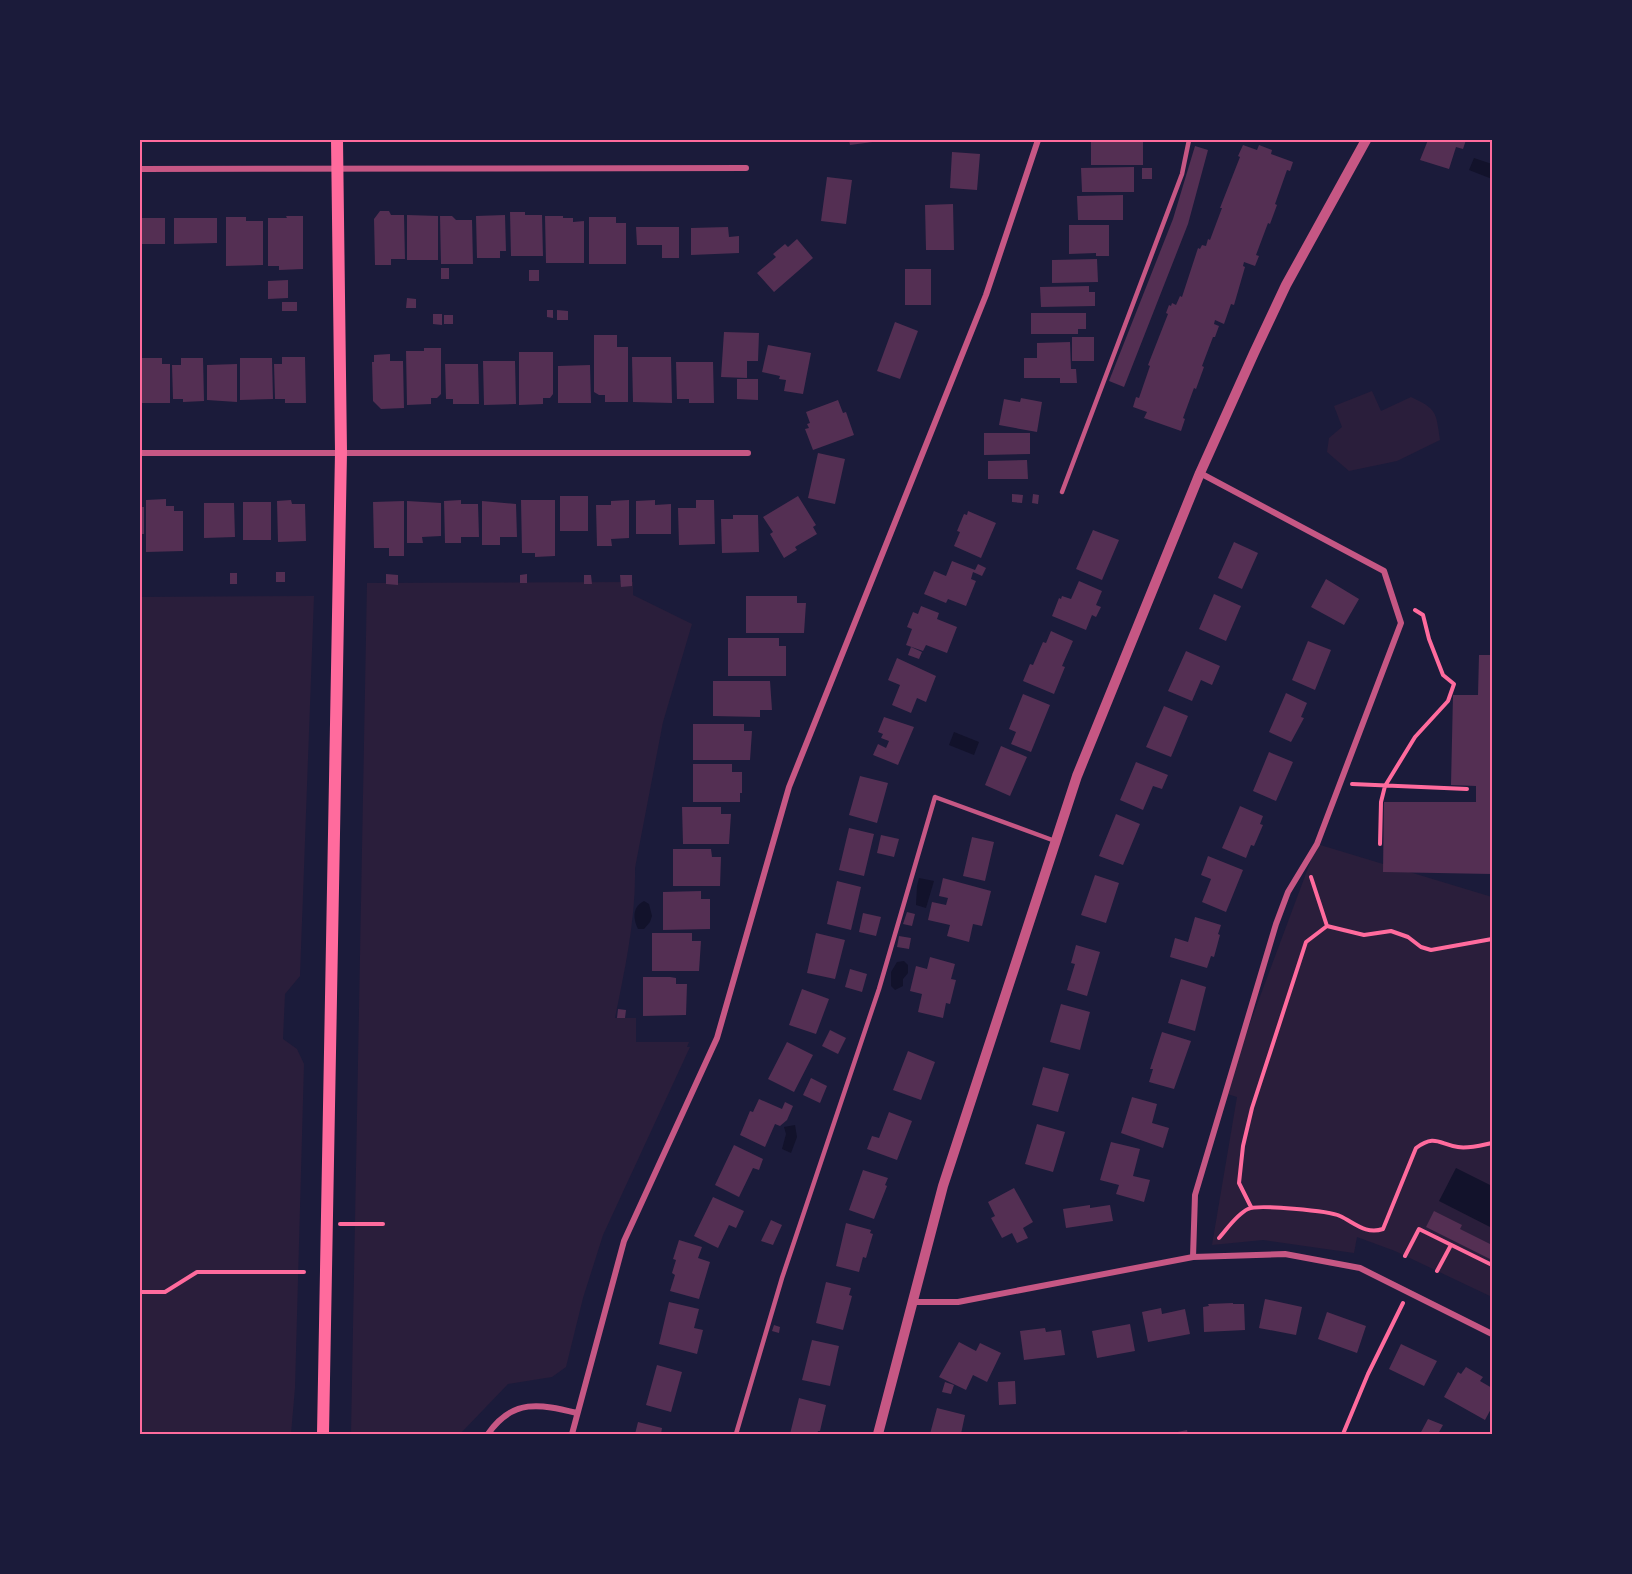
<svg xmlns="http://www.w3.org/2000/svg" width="1632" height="1574" font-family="Signika,sans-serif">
  <rect width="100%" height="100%" fill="#1b1b3a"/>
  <path fill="#2a1e3b" d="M1372,391L1381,411L1411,397C1437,409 1436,412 1440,440L1397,461L1349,471L1327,452L1329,438L1342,427L1334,406Z
    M633,582V595L692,624L663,722L635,868C636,918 625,969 615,1018H636V1042H689L687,1047H690L603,1235L583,1298L566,1367L552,1377L508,1384L460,1434H351L367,583Z
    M314,596L300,976L285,994L283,1039L297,1049L304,1064L295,1388L291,1434H140V597Z
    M1317,844L1492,897V1297L1395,1251L1357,1237L1354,1253L1263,1240L1212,1245L1237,1097L1224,1093Z"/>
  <path fill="#12122b" d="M1474,158L1492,164V179L1469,170Z
    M954,732L979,742L974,755L949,745Z
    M919,878L934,881L926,908L916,905L917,886Z
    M644,901L649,904L652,916L650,922L644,929H638C633,919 632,907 644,901Z
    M904,961L908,965V973L903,979V986L895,990L891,986V972L897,962Z
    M795,1125L797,1137L791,1153L782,1149L786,1134L784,1127Z
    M1456,1168L1492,1186V1228L1439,1201Z"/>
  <path fill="#542f53" d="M849,140H880V141L850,145Z
    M1428,140H1466L1463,149L1456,147L1449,169L1420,160Z
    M1143,141V165H1091V142Z
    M1243,145L1257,150L1259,145L1272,150L1271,154L1293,162L1290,171L1287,170L1275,204L1277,205L1270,224L1268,223L1256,255L1259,256L1255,266L1244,262L1243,266L1245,267L1234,305L1231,304L1224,324L1215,320L1214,324L1219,326L1215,337H1213L1202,366L1204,367L1196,389L1194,388L1183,418L1185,419L1181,431L1144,418L1147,412L1133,407L1136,397L1139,398L1150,366L1148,365L1168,314L1166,313L1169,305L1171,306L1172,303L1176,305L1180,296L1182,297L1198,248L1200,249L1202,245L1206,246L1208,239L1210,240L1222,208H1220L1240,157L1238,156Z
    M1195,146L1208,150L1188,224L1124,387L1109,381L1173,219Z
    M952,152L980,154L977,190L950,188Z
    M1134,167V192H1082L1081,168Z
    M1142,168H1152V179H1142Z
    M827,177L852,180L846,224L821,221Z
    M1123,195V220H1078L1077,196Z
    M953,204L954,250H926L925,205Z
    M380,211H389L391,215H404L405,259H391V265H375L374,219Z
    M510,212H525V215H542L543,256H511Z
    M407,215L438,216V260H407Z
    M505,215L506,251H500V258H477L476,216Z
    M286,216H303V269L279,270V266H268V218H287Z
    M440,216H452L456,220H472L473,264H441Z
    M545,216H563V218H573V222L584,221V263H546Z
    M226,217H246V221H263V265L226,266Z
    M589,217H616V223H626V264H589Z
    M140,218H165V244H140Z
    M174,218H217V243L174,244Z
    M1069,225H1109V256H1096V253L1069,254Z
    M636,227H679V258H662V245H637Z
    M728,227L729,237L739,236V253L691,255V228Z
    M797,239L813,258L774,292L757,273L776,257L773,254L785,244L788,247Z
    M1097,259L1098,282L1052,283V260Z
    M441,268H449V279H441Z
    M905,269H931V305H905Z
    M529,270H539V281H529Z
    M288,280V298L268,299V281Z
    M1089,286V292H1095V306L1041,307L1040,287Z
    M407,298L416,299V308H406Z
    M282,302H297V311H282Z
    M547,310H553V318L547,317Z
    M557,310L568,311V320H557Z
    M1031,313H1086V329H1078V334H1031Z
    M433,314H442V325L433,324Z
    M444,315H453V324H444Z
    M895,322L918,331L900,379L877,371Z
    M724,332L759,333L758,361H747V378L721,377Z
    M594,335H617V347H628V402H605V395H599L594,392Z
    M1072,337H1094V361H1072Z
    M1070,342L1071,369H1076L1077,383H1060V378H1024V358H1037V343Z
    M768,345L811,353L803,394L784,391L786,380L779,379L780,376L762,372Z
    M424,348H441V394L437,398H431V404L407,405L406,351H424Z
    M519,352H553V394L550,398H543V404L519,405Z
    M390,354V361H403L404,408L381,409L373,401L372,362H374V355Z
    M282,357H305L306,403H285V399H275L274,364H282Z
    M632,357H671L672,403L633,402Z
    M140,358H162V364H170V403H140Z
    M181,358H203L204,401L183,402V399H173L172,365H181Z
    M240,358H272L273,399L240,400Z
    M483,361H515L516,404L484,405Z
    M676,362H713L714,403H689V399H677Z
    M237,364V402L207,400V365Z
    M445,364H478L479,404H453V399H446Z
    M590,365L591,403H558V366Z
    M737,379H758V400L737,399Z
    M1021,398L1042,402L1037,432L999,425L1004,399L1020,402Z
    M838,400L843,413L846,412L854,435L813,450L805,429L809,428L807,424L810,423L806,412Z
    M984,433H1030V454L984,455Z
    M818,453L845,459L835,504L808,498Z
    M1027,460L1028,479H988V461Z
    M1012,494L1023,495L1022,503L1012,502Z
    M1033,494L1039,495L1038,504L1032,503Z
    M560,496H588V531H560Z
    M798,496L816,525L813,527L817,534L795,547L797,550L784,558L770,534L773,532L763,517Z
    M166,499V506H174V511H183V551L146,552V500Z
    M291,500L292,504H305L306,541L278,542L277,501Z
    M461,500V504H478L479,537H461V543H445L444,501Z
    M521,500H555V556L535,557V553H522Z
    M629,500V538L611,539L612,546H597L596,505H611V501Z
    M655,500V505L671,504V534H636V501Z
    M696,500H714L715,544L679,545L678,508H696Z
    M404,501V556H389V548H374L373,502Z
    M407,501L441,503V536L422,537L423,543H407Z
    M482,501L516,504L517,537H500V545H482Z
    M243,502H271V540H243Z
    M204,503H234L235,537L204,538Z
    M140,507H144V534H140Z
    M968,511L996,523L981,558L954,546L960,532L957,531L964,514L967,515Z
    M733,515H758L759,552L722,553L721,519H733Z
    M1093,530L1119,540L1102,580L1076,569Z
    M1234,542L1258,553L1242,589L1218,578Z
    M952,561L975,570L978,564L986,568L982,576L973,572L971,579L976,581L966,606L948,599L946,603L924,594L934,571L946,576Z
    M276,572H285V582H276Z
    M230,573H237V584H230Z
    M386,574L398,575V585L386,584Z
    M527,574V583H520V575Z
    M584,575H591L592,584H584Z
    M620,575H632V586L621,587Z
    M1326,579L1359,599L1344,625L1311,607Z
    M1079,581L1102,591L1096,605L1101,607L1096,617L1092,615L1086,630L1052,616L1059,598L1061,599L1062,596L1071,599Z
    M1214,594L1241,606L1226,641L1199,629Z
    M746,596H797V603H806L804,633H746Z
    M921,606L939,613L937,619L957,627L947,653L926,645L923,651L906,645L912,629L907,627L913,612L918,614Z
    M1051,631L1073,641L1062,666L1065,667L1054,694L1023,681L1030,664L1033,665L1043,642L1046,643Z
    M728,638H779V646H786V676H728Z
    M1308,641L1331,650L1315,690L1292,680Z
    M911,647L922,652L919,659L908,655Z
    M1186,651L1220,666L1212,685L1201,680L1192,701L1168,691Z
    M1479,655H1492V874L1383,872L1384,802H1476V786L1451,785L1453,695H1478Z
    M897,658L936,676L926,702L917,698L911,713L892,705L900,685L888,680Z
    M713,681H770L772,710H760V717L713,716Z
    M1286,693L1307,703L1301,717L1304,718L1291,742L1269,732Z
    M1023,694L1050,705L1031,752L1011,744L1016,732L1009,729Z
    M1164,706L1188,716L1171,757L1146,747Z
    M884,717L914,727L898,765L873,755L878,744L886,748L889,741L881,738L883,734L878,732Z
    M693,724H744V731H752L750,760H693Z
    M1001,746L1027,757L1010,796L985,785Z
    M1269,752L1293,762L1276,801L1253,791Z
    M1136,762L1168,775L1162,789L1153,786L1143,810L1120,800Z
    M693,764H732V772H742V793H740V802H693Z
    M860,776L888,783L877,823L849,815Z
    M1240,806L1263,816L1260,824L1263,825L1254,846L1251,845L1246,858L1222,848Z
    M682,807H721V814H731L729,844H683Z
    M1116,814L1140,824L1123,865L1099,856Z
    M849,828L874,834L864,876L839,870Z
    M881,835L899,839L894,857L877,853Z
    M972,837L994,842L985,881L963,876Z
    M673,849H711L712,857H721L720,886H673Z
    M1208,856L1243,870L1226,912L1202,902L1211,879L1201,875Z
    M1095,875L1119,883L1106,923L1081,915Z
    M943,878L991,891L982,926L973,924L969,942L947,936L950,925L928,920L932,902L946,905L948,898L939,896Z
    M837,881L861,887L851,930L827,924Z
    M701,891V899H710V929L663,930V892Z
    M907,912L915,914L912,926L903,924Z
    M863,913L881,917L876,936L859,932Z
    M1195,917L1221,925L1218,934L1220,935L1214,957L1211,956L1207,968L1170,957L1175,938L1188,942Z
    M652,933H692V941H701L699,971H652Z
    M816,933L845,940L835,979L807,973Z
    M899,936L911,938L909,949L897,947Z
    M1076,945L1100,952L1087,996L1067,990L1075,964L1071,963Z
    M930,957L955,964L951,979L956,980L950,1004L946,1003L943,1018L918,1012L922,994L910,991L916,966L927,969Z
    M850,969L867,974L862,992L845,987Z
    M643,977H670L676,978V984H687L686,1015L643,1016Z
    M1181,979L1206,987L1195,1031L1168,1023Z
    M802,989L829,999L816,1034L789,1025Z
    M1061,1004L1090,1012L1080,1050L1050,1042Z
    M618,1009L626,1010L625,1018H617Z
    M830,1030L846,1038L838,1054L822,1046Z
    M1162,1032L1191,1041L1174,1089L1149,1082L1153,1069H1150Z
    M787,1042L813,1055L794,1092L768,1079Z
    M908,1051L935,1062L921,1100L893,1090Z
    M1043,1067L1069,1074L1058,1112L1032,1105Z
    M811,1078L827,1086L820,1103L803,1095Z
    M1132,1097L1157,1104L1152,1123L1169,1128L1163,1148L1121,1133Z
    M759,1099L782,1109L785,1102L793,1106L787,1120L780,1126L775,1124L765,1147L740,1135L750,1111L753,1112Z
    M889,1112L912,1121L897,1160L867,1149L872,1136L879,1138Z
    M1037,1124L1065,1132L1053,1172L1025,1164Z
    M1111,1142L1140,1149L1133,1176L1150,1180L1144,1202L1116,1194L1119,1185L1100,1180Z
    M734,1145L763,1159L759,1170L753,1168L739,1197L715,1185Z
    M863,1170L888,1178L885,1185L887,1186L874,1219L849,1210Z
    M1014,1188L1033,1222L1023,1228L1028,1238L1017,1243L1012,1233L1002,1238L991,1218L995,1216L988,1202Z
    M713,1197L744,1211L736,1228L729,1225L718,1248L694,1236Z
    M1090,1205V1208L1110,1205L1113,1221L1066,1228L1063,1209Z
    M1434,1211L1462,1225L1460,1229L1492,1245V1260L1426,1227Z
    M771,1220L782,1225L773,1245L761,1241Z
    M846,1223L871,1230L870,1233L873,1234L866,1258L863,1257L859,1272L836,1266Z
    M679,1240L702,1247L698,1258L710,1262L699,1299L670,1291L675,1275L672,1273L676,1260L673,1259Z
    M826,1282L851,1288L849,1295L852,1296L843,1330L816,1323Z
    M1265,1299L1302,1307L1296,1335L1259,1328Z
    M669,1302L699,1309L694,1328L703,1330L697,1354L659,1344Z
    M1233,1303V1304H1244L1245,1330L1204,1332L1203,1307L1209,1306L1208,1304Z
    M1161,1308L1162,1314L1185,1309L1190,1334L1148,1342L1142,1312Z
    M1327,1312L1366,1326L1357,1353L1318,1339Z
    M1130,1324L1135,1351L1097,1358L1092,1331Z
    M774,1325L780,1327L779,1333L772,1331Z
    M1045,1328L1046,1332L1061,1330L1065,1355L1024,1360L1020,1331Z
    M812,1340L839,1346L830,1386L802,1380Z
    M959,1342L976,1351L980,1343L1001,1353L987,1382L973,1375L966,1390L939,1377Z
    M1401,1344L1437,1361L1424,1386L1389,1369Z
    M657,1365L682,1372L671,1412L646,1405Z
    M1466,1367L1483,1377L1480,1381L1492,1388V1407L1485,1420L1444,1397L1458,1372L1461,1374Z
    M1015,1381L1016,1404L999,1405L998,1382Z
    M945,1382L954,1385L951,1394L942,1392Z
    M799,1398L826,1405L820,1431H818L817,1434H790Z
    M937,1408L965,1415L961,1434H930Z
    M1428,1419L1443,1425L1438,1434H1420Z
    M638,1422L662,1428L661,1434H635Z
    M1187,1430L1188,1434H1173V1433Z"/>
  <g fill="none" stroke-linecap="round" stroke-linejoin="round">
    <path stroke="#ff6b9d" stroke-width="4" d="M1352,784L1467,789
      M1380,844L1381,802L1385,786L1415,737L1448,701L1454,684L1443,675L1429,639L1423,615L1415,610
      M1311,877L1327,926L1364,935L1391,931L1408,937L1421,947L1431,950L1492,939
      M1251,1207L1239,1183L1243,1146L1252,1108L1306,942L1327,926
      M340,1224H383
      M1219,1238C1227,1229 1237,1214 1248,1209C1257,1204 1330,1211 1340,1216C1355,1223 1366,1235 1383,1229L1416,1148C1435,1134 1439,1144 1458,1147C1468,1149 1482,1145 1492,1143
      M1405,1256L1419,1229L1492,1265
      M1437,1271L1451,1245
      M140,1292H165L197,1272H304
      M1343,1434L1368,1374L1403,1303"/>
    <path stroke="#c65784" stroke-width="4.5" d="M1062,492L1182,174L1189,140
      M736,1434L782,1278L879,989L935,797L1055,841"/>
    <path stroke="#c65784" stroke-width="6" d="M140,169L746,168
      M140,453H748
      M1193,1257L1195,1195L1276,924L1288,892L1317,844L1401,623L1384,571L1200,473
      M912,1302H958L1193,1257L1285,1254L1360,1268L1492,1334
      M488,1434C513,1398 540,1404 577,1413
      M572,1434L624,1241L717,1038L789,787L986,295L1038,140"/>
    <path stroke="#c65784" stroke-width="10" d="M878,1434L943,1186L1077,776L1200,473L1254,353L1286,285L1366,140"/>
    <path stroke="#ff6b9d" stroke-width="12" d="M323,1434L341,452L337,140"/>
  </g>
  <rect width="1632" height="1574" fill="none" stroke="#1b1b3a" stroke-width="282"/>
  <rect x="141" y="141" width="1350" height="1292" fill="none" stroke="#ff6b9d" stroke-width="2"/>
</svg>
